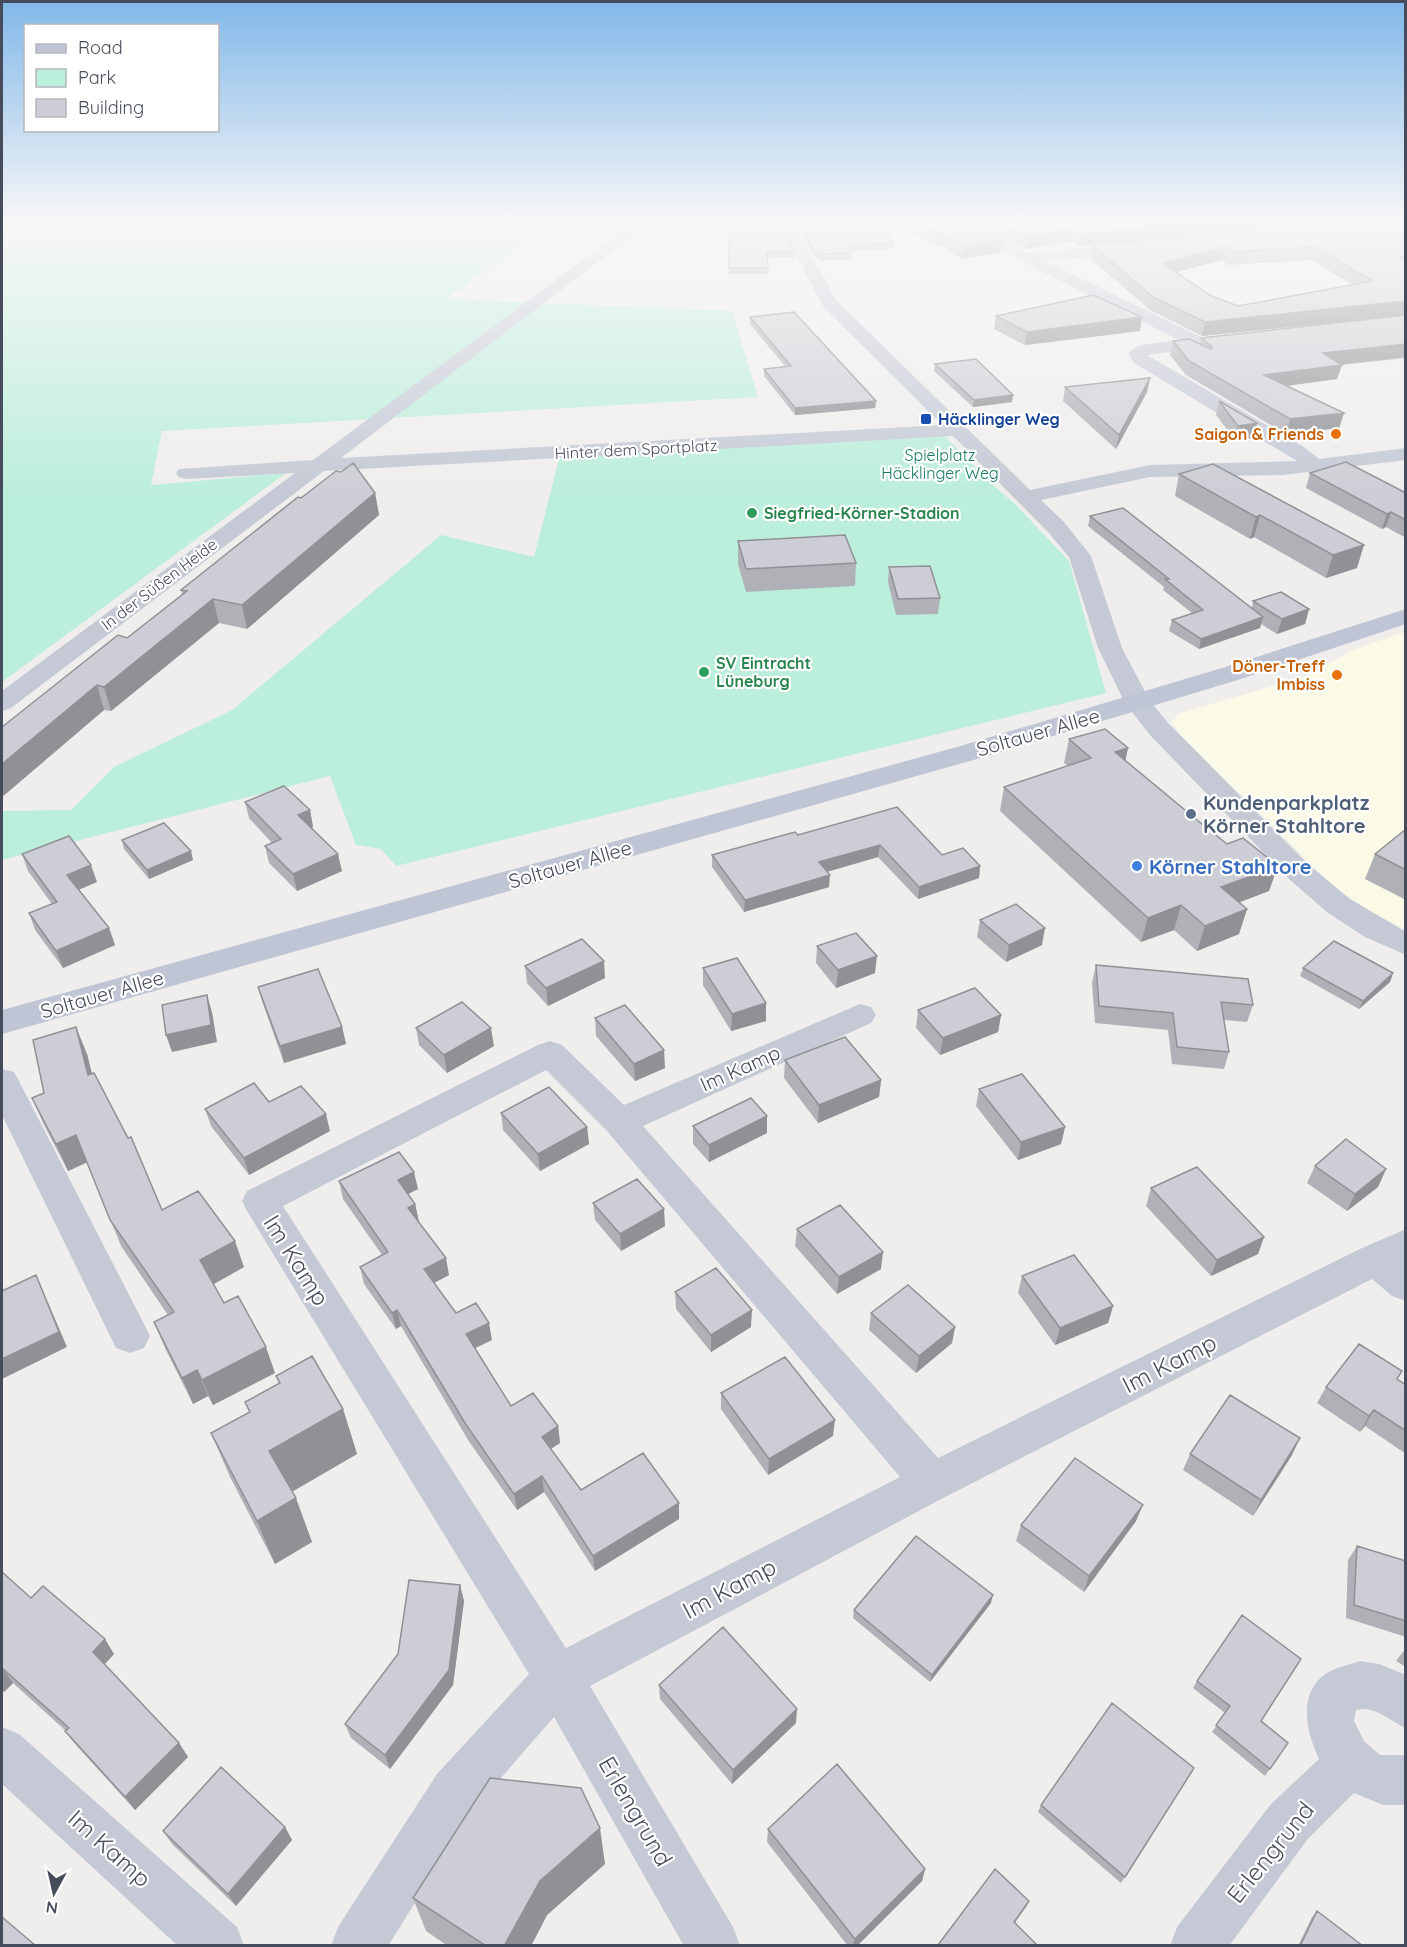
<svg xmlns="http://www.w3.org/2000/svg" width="1407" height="1947" font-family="Quicksand,sans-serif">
  <rect width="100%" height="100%" fill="#f0eeed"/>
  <path fill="#fbfae6" d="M1405,632V929L1375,914L1336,889L1182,736L1172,723L1178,714L1307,676L1355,649Z"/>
  <path fill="#bbeedb" d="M2,222H554L446,299L732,311L758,397L162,431L151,485L286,473L2,682Z
    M944,435L992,484L1016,505L1069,561L1106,693L396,866L381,849L356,845L330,776L2,860V811L71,810L114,767L232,710L441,535L534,557L560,455Z"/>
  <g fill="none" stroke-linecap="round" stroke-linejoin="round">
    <path fill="#c4c9d5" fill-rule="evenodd" d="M634,222H650L341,458L942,425L823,306L785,234L768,222H786L796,228L836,300L1030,490L1150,465L1297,461L1134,363L1128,353L1140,345L1179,340L973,237L970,234L973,231H983L1029,253L1134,242L1139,244L1142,247L1139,250L1134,252L1045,261L1201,337L1243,333L1249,334L1252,338L1249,342L1243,343L1147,355L1304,447L1319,459L1406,448V460L1283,475L1150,477L1041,500L1064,522L1091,556L1122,648L1150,701L1168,723L1309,865L1350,899L1406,932V955L1365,937L1328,913L1289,879L1150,735L1125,703L1098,648L1069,557L1048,532L953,436L324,471L11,708L2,711V691L295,473L186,479L179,477L176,473L179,469L313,460Z
      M860,1004L871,1007L876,1015L871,1023L643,1126L938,1458L1362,1248L1406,1229V1301L1392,1296L1372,1279L947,1496L590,1686L733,1927L740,1946H684L554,1717L473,1810L388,1946H331L338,1927L437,1774L529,1674L247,1211L242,1201L247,1191L538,1045L550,1041L562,1045L624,1105ZM546,1070L607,1131L900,1477L566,1648L283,1206Z
      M2,1069L14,1072L19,1081L144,1324L150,1336L144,1348L130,1353L116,1348L2,1115Z
      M1360,1661L1379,1664L1406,1675V1728C1389,1721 1375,1705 1356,1710L1354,1721L1364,1741L1380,1755H1406V1805H1383L1354,1793L1307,1840L1229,1946H1170L1177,1927L1271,1804L1319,1759C1307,1733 1297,1696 1324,1675C1333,1668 1349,1665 1360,1661Z
      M2,1727L19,1734L237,1927L244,1946H178L2,1784Z"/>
    <path fill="#c0c5d6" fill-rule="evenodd" d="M1406,609V624L1241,679L977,759L2,1034V1010L957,747L1222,668Z"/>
  </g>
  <path fill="#b0b1b7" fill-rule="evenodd" d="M841,222H880L893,243V249L850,251L852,253L851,259L820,261L814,256L800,231V225L842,223Z
    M892,222H1339L1077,246L1071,241L1026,249L984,229H979L1002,240L1000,253L961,259L941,245L937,246Z
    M1367,222H1406V242Z
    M729,229L795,251L794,257L768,258V274H729Z
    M1406,243V315L1202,336L1150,310L1091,259L1093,246ZM1222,260L1228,265L1311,260L1353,285L1238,306L1211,296L1176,272Z
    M1406,315V358L1341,365L1337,379L1287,386L1344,413L1339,428L1286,434L1186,375L1170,355L1173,341L1200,344L1201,338Z
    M996,316L1140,331L1025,345L994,329Z
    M750,317L876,401L875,408L795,415L764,376V369L785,366L750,324Z
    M935,364L1012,402L973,407L934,371Z
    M1150,378L1147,392L1116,449L1063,401L1065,387Z
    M1219,401L1257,423L1254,438L1235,440L1216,415Z
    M1213,464L1357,568L1326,578L1254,537L1250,539L1175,496L1179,474Z
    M1310,473L1406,493V538L1386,527L1382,529L1306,488Z
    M375,493L379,515L247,629L219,623L111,711L104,710L2,797V727L127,638L182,594L181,590L301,498Z
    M1090,516L1252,608L1253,601L1309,609L1305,624L1277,634L1261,624L1260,628L1199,649L1169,631L1172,620L1192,613L1163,590L1164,587L1088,526Z
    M738,541L856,563L855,586L746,592L738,564Z
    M889,567L940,598L938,614L896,615L888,582Z
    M1069,739L1128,748L1125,761L1269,891L1239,902L1247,909L1239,934L1197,951L1174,930L1141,942L1000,811L1004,787L1068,766L1064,763Z
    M245,802L310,810L313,827L311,828L342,871L297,891L269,863L265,846L272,843L249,818Z
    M897,807L942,855L980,866L979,878L918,899L878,857L827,872L829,887L744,912L712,867V855L798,835Z
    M1406,829V900L1365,879L1375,854Z
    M122,840L193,860L149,879L124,849Z
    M22,854L97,882L78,890L109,928L115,945L63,968L35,930L29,913L52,904L28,871Z
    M980,920L1042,945L1006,962L977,937Z
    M817,946L875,973L836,988L816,963Z
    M1096,965L1253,1005L1247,1022L1224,1020L1229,1052L1224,1069L1172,1064L1168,1030L1095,1023L1092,983Z
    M525,966L605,978L548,1006L527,983Z
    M703,968L766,1003V1021L731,1031L703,985Z
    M1303,968L1393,973L1390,982L1359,1009L1300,976Z
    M258,987L342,1027L346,1044L284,1063L263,1004Z
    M918,1010L1001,1015L998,1032L940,1055L916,1028Z
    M595,1018L665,1068L635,1081L596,1036Z
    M416,1028L494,1046L447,1073L419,1045Z
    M87,1054L92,1074L162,1210L244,1267L214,1284L224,1303L275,1373L213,1405L208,1396L193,1404L165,1348L154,1322L168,1315L121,1246L87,1162L68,1171L44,1125L32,1098L44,1093Z
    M785,1060L881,1080L879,1097L818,1123L784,1078Z
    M979,1089L1065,1127L1061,1144L1018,1160L976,1106Z
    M269,1102L330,1131L249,1175L211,1126L205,1109Z
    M501,1113L587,1127L589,1144L540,1171L503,1130Z
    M693,1126L767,1133L709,1162L693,1144Z
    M1315,1166L1386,1169L1378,1187L1347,1211L1307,1183Z
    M339,1181L418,1189L408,1194L415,1204L419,1222L449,1275L434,1283L456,1313L492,1340L475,1348L511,1406L558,1426L560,1443L551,1449L581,1490L679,1503V1519L595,1571L544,1492L517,1510L468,1440L401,1326L396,1329L364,1284L360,1267L382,1255L343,1199Z
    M1151,1188L1264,1237L1258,1254L1211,1276L1146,1206Z
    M593,1203L665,1226L621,1251L595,1220Z
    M797,1229L881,1269L837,1294L795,1246Z
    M1022,1276L1113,1306L1108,1323L1055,1345L1018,1293Z
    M675,1292L751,1327L711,1352L676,1309Z
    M871,1313L955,1327L952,1343L916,1373L869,1330Z
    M1402,1371L1397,1379L1406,1385V1454L1365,1426L1360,1432L1317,1403L1326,1387Z
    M276,1376L343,1409L357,1454L292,1492L312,1542L275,1564L230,1477L211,1433L249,1412L245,1402L279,1384Z
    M721,1393L833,1436L768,1475L721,1409Z
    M1190,1454L1292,1455L1253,1516L1183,1470Z
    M1136,1521L1084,1592L1016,1541L1021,1525Z
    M1357,1546L1406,1561V1637L1346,1618L1348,1560Z
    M2,1572L31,1598L114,1654L105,1664L179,1743L188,1757L135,1810L76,1745L65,1731H66L13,1683L4,1692L2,1689Z
    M460,1585L464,1601L453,1685L390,1769L351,1738L345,1724Z
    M991,1603L930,1682L853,1618L854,1610Z
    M1406,1648V1667L1396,1661Z
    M1197,1681L1261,1721L1288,1743L1265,1776L1212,1732L1225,1713L1193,1688Z
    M659,1685L796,1723L732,1784L660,1699Z
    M1190,1775L1121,1883L1038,1812L1041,1805Z
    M285,1827L292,1840L236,1906L172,1844L163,1831Z
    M768,1829L925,1869L922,1881L857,1946H848L767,1842Z
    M605,1864L547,1915L531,1946H448L426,1931L413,1898Z
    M1317,1911L1363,1946H1298L1312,1917Z"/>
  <path fill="#909095" d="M1207,222H1339L1077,246L1079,234Z
    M1073,229L1071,241L1026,249L1027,236Z
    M938,233H942L941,245L937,246Z
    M1002,240L1000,253L961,259L962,246Z
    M1225,247L1222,260L1161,276L1163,263Z
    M1406,301V315L1202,336L1205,322Z
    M1142,317L1140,331L1025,345L1027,332Z
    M1406,344L1405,357L1319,367L1323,353Z
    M1342,365L1337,379L1260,389L1264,375Z
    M1150,378L1147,392L1116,449L1119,435Z
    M1013,395L1012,402L973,407L974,400Z
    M876,401L875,408L795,415V408Z
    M1344,413L1339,428L1286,434L1290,419Z
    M1257,423L1254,438L1235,440L1238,426Z
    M375,493L379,515L247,629L242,605Z
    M1391,512L1386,527L1382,529L1387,514Z
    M1260,515L1254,537L1250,539L1256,517Z
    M1364,545L1357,568L1326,578L1333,555Z
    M213,599L219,623L111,711L104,687Z
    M1309,609L1305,624L1277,634L1282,619Z
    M1263,617L1260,628L1199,649L1201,639Z
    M97,685L104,710L2,797V764Z
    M1128,748L1123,772L1115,752Z
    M310,810L313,827L302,832L298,815Z
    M880,845L878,857L819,874V862Z
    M191,851L193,860L149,879L147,870Z
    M338,854L342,871L297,891L293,874Z
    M91,865L97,882L73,892L67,875Z
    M980,866L979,878L918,899L919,887Z
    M1278,866L1269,891L1214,912L1221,887Z
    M830,875L829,887L744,912L745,900Z
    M1181,905L1174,930L1141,942L1148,918Z
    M1247,909L1239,934L1197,951L1205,926Z
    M109,928L115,945L63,968L56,951Z
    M1045,928L1042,945L1006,962L1009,945Z
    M877,956L875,973L836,988L838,970Z
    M604,961L605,978L548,1006L546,988Z
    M1393,973L1390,982L1359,1009L1363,1001Z
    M207,995L212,1012L217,1042L172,1052L166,1035Z
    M766,1003V1021L731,1031L732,1014Z
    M1001,1015L998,1032L940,1055L943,1038Z
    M76,1027L87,1054L99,1102L88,1075Z
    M342,1027L346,1044L284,1063L280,1046Z
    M491,1028L494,1046L447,1073L444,1055Z
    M664,1050L665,1068L635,1081L634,1064Z
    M881,1080L879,1097L818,1123L819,1105Z
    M326,1114L330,1131L249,1175L244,1158Z
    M767,1116V1133L709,1162V1145Z
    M587,1127L589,1144L540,1171L538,1154Z
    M1065,1127L1061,1144L1018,1160L1021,1142Z
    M76,1135L88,1162L68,1171L56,1144Z
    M1386,1169L1378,1187L1347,1211L1355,1194Z
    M414,1172L418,1189L402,1197L398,1180Z
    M415,1204L419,1222L412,1225L408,1208Z
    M664,1209L665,1226L621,1251L620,1234Z
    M1264,1237L1258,1254L1211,1276L1217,1260Z
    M235,1241L244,1267L210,1286L200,1260Z
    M883,1252L881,1269L837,1294L839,1277Z
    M446,1258L449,1275L428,1286L424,1269Z
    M36,1275L43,1291L67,1347L2,1379V1359Z
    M1113,1306L1108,1323L1055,1345L1060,1328Z
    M397,1310L401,1326L396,1329L392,1313Z
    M752,1310L751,1327L711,1352V1335Z
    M489,1323L492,1340L469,1351L466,1334Z
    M955,1327L952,1343L916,1373L919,1356Z
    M266,1347L275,1373L213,1405L202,1380Z
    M197,1370L208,1396L193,1404L182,1378Z
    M343,1409L357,1454L286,1495L269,1451Z
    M1374,1410L1365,1426L1360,1432L1369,1416Z
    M835,1420L833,1436L768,1475L769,1459Z
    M558,1426L560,1443L544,1453L542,1437Z
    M1300,1438L1292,1455L1253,1516L1261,1500Z
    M542,1476L544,1492L517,1510L514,1494Z
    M296,1498L312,1542L275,1564L257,1521Z
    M679,1503V1519L595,1571L593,1556Z
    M1143,1505L1136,1521L1084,1592L1089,1576Z
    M460,1585L464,1601L453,1685L390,1769L385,1755Z
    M993,1595L991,1603L930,1682L932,1675Z
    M105,1639L114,1654L102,1667L93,1652Z
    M2,1668L13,1683L4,1692L2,1688Z
    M797,1709L796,1723L732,1784L733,1770Z
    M179,1743L188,1757L135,1810L125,1797Z
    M285,1827L292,1840L236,1906L228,1894Z
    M600,1828L605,1864L547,1915L531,1946H504L540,1881Z
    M925,1869L922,1881L857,1946H853L855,1939Z
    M1029,1901L1026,1907L1011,1928L1014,1922Z"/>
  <path fill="#cdced5" stroke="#909095" stroke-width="1.5" fill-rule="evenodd" d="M847,222H880L893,243L847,245L852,253L820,254L814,250L800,225L847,223Z
    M916,222H970L973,226L1002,240L962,246L942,233H938Z
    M997,222H1207L1079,234L1073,229L1027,236Z
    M1347,222H1362L1406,243V257H1400L1406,260V301L1205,322L1153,297L1093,246ZM1225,247L1231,252L1315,247L1373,281L1238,306L1211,296L1163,263Z
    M1394,222H1406V228Z
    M779,226L783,230L795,251L767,252L768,268H729V229Z
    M1093,295L1142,317L1027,332L996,316Z
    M794,312L876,401L795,408L764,369L791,366L750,317Z
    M1406,315V344L1323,353L1342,365L1264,375L1344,413L1290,419L1189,361L1173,341L1189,339L1211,349L1212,347L1201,338Z
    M976,359L1013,395L974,400L935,364Z
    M1150,378L1119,435L1065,387Z
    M1219,401L1257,423L1238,426Z
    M1346,462L1406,493V520L1391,512L1387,514L1310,473Z
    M353,463L375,493L242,605L213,599L104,687L97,685L2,764V727L118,635L127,638L187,591L181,590L298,497L301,498L336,471L341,472Z
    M1213,464L1364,545L1333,555L1260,515L1256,517L1179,474Z
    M1123,508L1263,617L1201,639L1172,620L1203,610L1165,579H1169L1090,516Z
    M845,535L856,563L746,569L738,541Z
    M930,566L940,598L898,599L889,567Z
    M1281,592L1309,609L1282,619L1253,601Z
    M1105,729L1128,748L1115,752L1202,824L1227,844L1243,838L1278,866L1221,887L1247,909L1205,926L1181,905L1148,918L1004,787L1091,758L1069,739Z
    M284,786L310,810L298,815L338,854L293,874L265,846L281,839L245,802Z
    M897,807L942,855L963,848L980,866L919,887L880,845L819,862L830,875L745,900L712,855L795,832L798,835Z
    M164,823L191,851L147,870L122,840Z
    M1406,829V870L1375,854Z
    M69,836L91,865L67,875L109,928L56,951L29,913L57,902L22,854Z
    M1016,904L1045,928L1009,945L980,920Z
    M856,933L877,956L838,970L817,946Z
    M582,939L604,961L546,988L525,966Z
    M1334,941L1393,973L1363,1001L1303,968Z
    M737,958L766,1003L732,1014L703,968Z
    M1096,965L1248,979L1253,1005L1221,1002L1229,1052L1177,1047L1173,1013L1099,1006Z
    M318,969L342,1027L280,1046L258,987Z
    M975,988L1001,1015L943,1038L918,1010Z
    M207,995L211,1025L166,1035L162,1005Z
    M462,1002L491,1028L444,1055L416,1028Z
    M625,1005L664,1050L634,1064L595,1018Z
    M76,1027L88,1075L94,1073L128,1138L131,1137L162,1210L198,1191L235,1241L200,1260L224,1303L238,1296L266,1347L202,1380L197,1370L182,1378L154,1322L174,1312L110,1220L76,1135L56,1144L32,1098L44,1093L33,1040Z
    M845,1037L881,1080L819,1105L785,1060Z
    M1022,1074L1065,1127L1021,1142L979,1089Z
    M254,1083L269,1102L301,1086L326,1114L244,1158L205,1109Z
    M549,1087L587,1127L538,1154L501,1113Z
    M751,1098L767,1116L709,1145L693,1126Z
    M1346,1139L1386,1169L1355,1194L1315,1166Z
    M399,1152L414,1172L398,1180L415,1204L408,1208L446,1258L424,1269L456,1313L476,1303L489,1323L466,1334L511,1406L533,1393L558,1426L542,1437L581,1490L643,1453L679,1503L593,1556L542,1476L514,1494L465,1423L397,1310L392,1313L360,1267L388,1252L339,1181Z
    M1197,1167L1264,1237L1217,1260L1151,1188Z
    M637,1179L664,1209L620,1234L593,1203Z
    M840,1205L883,1252L839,1277L797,1229Z
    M1074,1255L1113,1306L1060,1328L1022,1276Z
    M716,1268L752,1310L711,1335L675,1292Z
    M36,1275L59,1332L2,1359V1291Z
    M908,1285L955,1327L919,1356L871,1313Z
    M1359,1344L1402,1371L1397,1379L1406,1385V1431L1374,1410L1369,1416L1326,1387Z
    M312,1356L343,1409L269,1451L296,1498L257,1521L211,1433L250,1412L245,1402L280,1383L276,1376Z
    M785,1357L835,1420L769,1459L721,1393Z
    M1230,1395L1300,1438L1261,1500L1190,1454Z
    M1075,1458L1143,1505L1089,1576L1021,1525Z
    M916,1536L993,1595L932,1675L854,1610Z
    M1357,1546L1406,1561V1621L1354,1605Z
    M2,1572L31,1598L43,1586L105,1639L93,1652L179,1743L125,1797L65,1731L69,1728L2,1668V1669Z
    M409,1580L460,1585L449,1670L385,1755L345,1724L398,1654Z
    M1242,1615L1301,1659L1261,1721L1288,1743L1270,1769L1216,1725L1230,1706L1197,1681Z
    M723,1627L797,1709L733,1770L659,1685Z
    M1112,1703L1194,1768L1125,1877L1041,1805Z
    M837,1764L925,1869L855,1939L768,1829Z
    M221,1767L285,1827L228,1894L163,1831Z
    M490,1778L581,1788L600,1828L540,1881L504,1946H486L413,1898Z
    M995,1869L1029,1901L1014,1922L1038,1946H939L938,1945Z
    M1317,1911L1363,1946H1300Z
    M2,1917L36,1946H2Z"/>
  <linearGradient id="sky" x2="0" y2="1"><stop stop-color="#81b8e9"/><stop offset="0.45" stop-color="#f8f7f7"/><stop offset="1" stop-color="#f8f7f7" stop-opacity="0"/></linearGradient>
  <rect width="1407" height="495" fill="url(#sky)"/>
  <rect fill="#1a4fb4" stroke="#fff" stroke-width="2" x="920" y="413" width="12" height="12" rx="3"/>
  <g fill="#e8710a" stroke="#fff" stroke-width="2">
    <circle cx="1336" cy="434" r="6"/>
    <circle cx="1337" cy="675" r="6"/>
  </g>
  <g fill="#2e9e5b" stroke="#fff" stroke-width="2">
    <circle cx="752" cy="513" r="6"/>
    <circle cx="704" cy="672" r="6"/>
  </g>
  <circle fill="#5c6f8a" stroke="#fff" stroke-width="2" cx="1191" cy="814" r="6"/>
  <circle fill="#3f7fe0" stroke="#fff" stroke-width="2" cx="1137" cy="866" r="6"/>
  <g text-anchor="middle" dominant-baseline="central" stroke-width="4.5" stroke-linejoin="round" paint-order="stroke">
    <g font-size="16" font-weight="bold" fill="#164399" stroke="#fff" text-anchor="start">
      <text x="938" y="419">Häcklinger Weg</text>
    </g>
    <g font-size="16" font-weight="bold" fill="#c56008" stroke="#fff" text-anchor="end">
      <text x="1324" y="434">Saigon &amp; Friends</text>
      <text x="1325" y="666">Döner-Treff<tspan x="1325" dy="18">Imbiss</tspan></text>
    </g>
    <g font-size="16" fill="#464c5b" stroke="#fff">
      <text transform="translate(636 449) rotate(-3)">Hinter dem Sportplatz</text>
      <text transform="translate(159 584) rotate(-37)">In der Süßen Heide</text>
    </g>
    <g font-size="16" fill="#177b62" stroke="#fff">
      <text x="940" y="455">Spielplatz<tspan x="940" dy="18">Häcklinger Weg</tspan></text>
    </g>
    <g font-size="16" font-weight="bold" fill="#27864d" stroke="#fff" text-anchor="start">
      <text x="764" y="513">Siegfried-Körner-Stadion</text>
      <text x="716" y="663">SV Eintracht<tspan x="716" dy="18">Lüneburg</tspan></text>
    </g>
    <g font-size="20" fill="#464c5b" stroke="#fff">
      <text transform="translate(1038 732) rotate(-16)">Soltauer Allee</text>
      <text transform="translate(570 864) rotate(-16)">Soltauer Allee</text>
      <text transform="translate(102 994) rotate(-16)">Soltauer Allee</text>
      <text transform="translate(740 1068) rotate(-24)">Im Kamp</text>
    </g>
    <g font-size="20" font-weight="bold" fill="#4e5e75" stroke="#fff" text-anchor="start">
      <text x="1203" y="802">Kundenparkplatz<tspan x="1203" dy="23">Körner Stahltore</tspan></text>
    </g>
    <g font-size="20" font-weight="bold" fill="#366cbe" stroke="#fff" text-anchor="start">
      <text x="1149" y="866">Körner Stahltore</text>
    </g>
    <g font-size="24" fill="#464c5b" stroke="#fff">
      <text transform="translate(297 1260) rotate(58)">Im Kamp</text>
      <text transform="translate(1169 1363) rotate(-27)">Im Kamp</text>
      <text transform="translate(729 1588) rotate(-28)">Im Kamp</text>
      <text transform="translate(636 1811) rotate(60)">Erlengrund</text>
      <text transform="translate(110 1848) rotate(42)">Im Kamp</text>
      <text transform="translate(1270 1852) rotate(-51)">Erlengrund</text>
    </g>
  </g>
  <rect width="1407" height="1947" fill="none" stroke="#464c5b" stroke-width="6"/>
  <rect x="24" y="24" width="195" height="108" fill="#ffffff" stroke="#b5b7bd" stroke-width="1.5"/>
  <rect x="36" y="44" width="30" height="9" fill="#c0c5d6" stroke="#b5b7bd" stroke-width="1.5"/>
  <text x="78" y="54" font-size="18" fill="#464c5b">Road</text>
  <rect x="36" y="69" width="30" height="18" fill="#bbeedb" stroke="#b5b7bd" stroke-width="1.5"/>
  <text x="78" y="84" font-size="18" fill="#464c5b">Park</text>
  <rect x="36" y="99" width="30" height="18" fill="#cdced5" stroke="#b5b7bd" stroke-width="1.5"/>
  <text x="78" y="114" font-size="18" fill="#464c5b">Building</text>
  <g transform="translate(54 1893) rotate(188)" stroke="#ffffff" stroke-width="4.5" paint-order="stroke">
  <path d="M0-4.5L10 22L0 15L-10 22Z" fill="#464c5b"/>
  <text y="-9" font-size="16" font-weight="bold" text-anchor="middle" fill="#464c5b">N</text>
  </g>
</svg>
